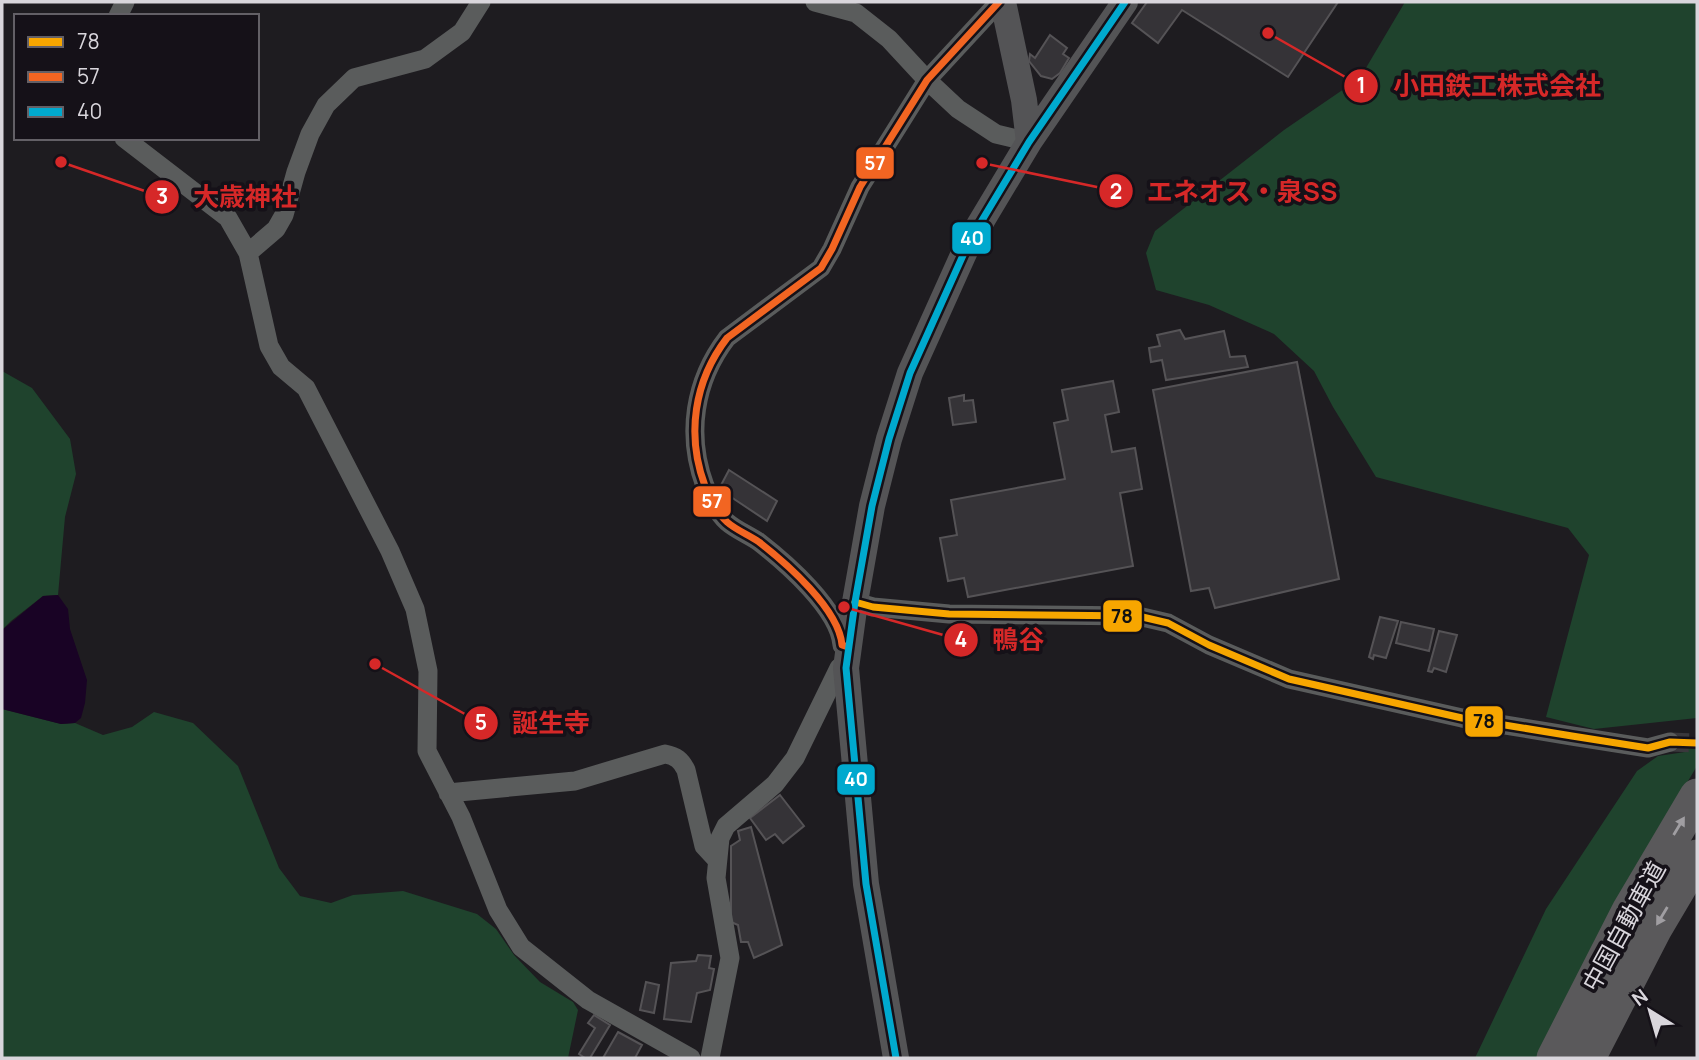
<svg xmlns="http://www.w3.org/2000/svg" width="1699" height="1060" font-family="Manrope,'Noto Sans JP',sans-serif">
  <rect width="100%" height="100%" fill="#1e1c20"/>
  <path fill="#1f432d" d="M1405,2H1697V718L1594,729L1546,717L1589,555L1568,528L1376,477L1333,407L1314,371L1274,334L1209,305L1156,290L1146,253L1155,231L1284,130L1360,78Z
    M2,371L32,388L70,439L76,474L65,517L58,595L43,596L11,621L2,630Z
    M2,709L61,724L75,723L103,735L132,727L154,712L193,723L238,766L279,868L300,896L331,903L353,895L403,891L477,914L496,929L514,955L540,982L573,1002L578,1010L568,1058H2Z
    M1690,746H1697V766L1622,892L1538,1058H1475L1546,909L1637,771L1658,756L1685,752Z"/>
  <path fill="#190325" d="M58,595L68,609L70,629L87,680L85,703L81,718L75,723L61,724L2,709V630L43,596Z"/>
  <path fill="#353337" stroke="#555356" stroke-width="2" d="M1147,2H1338L1288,77L1182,10L1158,43L1132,23Z
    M1050,35L1067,48L1063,54L1069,58L1060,73L1052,79L1041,76L1029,61L1030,54L1035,58Z
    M1180,330L1185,339L1224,331L1230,357L1245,356L1248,367L1166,380L1162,360L1151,362L1149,348L1160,346L1157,335Z
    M1297,362L1339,579L1215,608L1209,588L1191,591L1153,390Z
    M1113,381L1119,412L1105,415L1112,452L1135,448L1142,489L1120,493L1133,566L968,597L964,578L948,581L940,538L957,535L951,500L1065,479L1054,423L1068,420L1062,390Z
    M964,395V401L973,400L976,422L953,425L949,398Z
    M729,470L777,501L767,521L719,489Z
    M1380,617L1398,621L1386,658L1374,655L1373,659L1369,657Z
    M1401,622L1434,629L1429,651L1396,643Z
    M1439,631L1457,635L1446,672L1434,668L1432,672L1428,671Z
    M780,795L804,826L783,843L775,834L766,840L750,818Z
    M751,827L782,945L754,958L748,942H741L738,925L731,922V846L740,840L738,831Z
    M698,955L711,956L709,968L714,969L710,990L697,993L691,1022L664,1019L671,963L696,961Z
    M646,982L659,985L654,1013L640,1010Z
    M594,1015L610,1025L590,1058H585L579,1054L595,1028L588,1023Z
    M618,1032L642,1045L635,1058H603Z"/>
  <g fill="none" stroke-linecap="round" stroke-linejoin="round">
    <path stroke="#3a383c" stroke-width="19" stroke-dasharray="19 10" stroke-linecap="butt" d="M1670,742L1697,743"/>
    <path stroke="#5a5c5c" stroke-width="19" d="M481,2L462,32L425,59L354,78L326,105L310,134L296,172L284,215L276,229L248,253L269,346L281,367L306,388L390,551L415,609L428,671L427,751L461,817L498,910L521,947L588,1000L691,1058
      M815,2L856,13L889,39L927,80L958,109L996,134L1029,142
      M118,16L125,2
      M124,138L228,218L248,253
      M855,602L873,607L949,614L1138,616L1168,623L1209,645L1289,679L1462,718L1572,736L1648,748L1670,742
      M848,647L842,645C839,609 786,563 759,542C749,535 736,530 727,522C717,513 710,498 705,486C686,435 694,381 727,338L821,268L832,249L860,187L927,80L999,2
      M448,793L575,781L665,754C676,756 681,760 686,770L704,846L717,860
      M710,1058L730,958L716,878L720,838L726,826L775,784L795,758L839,668H846"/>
    <path stroke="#545456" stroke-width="26" d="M1003,2L1024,100L1029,142
      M896,1058L866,884L846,668L855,602L872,506L889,439L910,373L969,242L1029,142L1125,2"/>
    <path stroke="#5a595b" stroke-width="35" d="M1554,1058L1629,911L1697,796
      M1588,1058L1655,928L1697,857"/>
    <g stroke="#151118" stroke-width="12">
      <path id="bus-1" d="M855,602L873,607L949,614L1138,616L1168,623L1209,645L1289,679L1462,718L1572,736L1648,748L1670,742L1697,743"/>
    </g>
    <g stroke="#151118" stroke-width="12">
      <path id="bus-2" d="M848,647L842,645C839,609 786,563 759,542C749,535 736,530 727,522C717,513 710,498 705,486C686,435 694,381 727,338L821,268L832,249L860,187L927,80L999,2"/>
    </g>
    <g stroke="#151118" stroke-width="12">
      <path id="bus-3" d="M896,1058L866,884L846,668L855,602L872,506L889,439L910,373L969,242L1029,142L1125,2"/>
    </g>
    <use href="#bus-1" stroke="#f7a600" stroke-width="7"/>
    <use href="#bus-2" stroke="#f26522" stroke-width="7"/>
    <use href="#bus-3" stroke="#00a9ce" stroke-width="7"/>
  </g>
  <defs><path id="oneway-solid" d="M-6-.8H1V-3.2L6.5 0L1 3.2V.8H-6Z" transform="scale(1.75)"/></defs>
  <g fill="#a09ea2">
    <use href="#oneway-solid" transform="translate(1679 826) rotate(-59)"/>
    <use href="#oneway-solid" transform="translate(1662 916) rotate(121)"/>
  </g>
  <g text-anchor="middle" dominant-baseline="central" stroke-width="7" stroke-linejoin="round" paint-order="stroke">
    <g font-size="24" fill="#d9d6dc" stroke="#151118">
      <text transform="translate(1623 926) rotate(-61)">中国自動車道</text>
    </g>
  </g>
  <path fill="none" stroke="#d62828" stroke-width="2.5" d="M1268 33L1361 86M982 163L1116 191M61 162L162 197M844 607L961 640M375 664L481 723"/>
  <g fill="#d62828" stroke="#151118" stroke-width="2.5">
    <circle cx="1268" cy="33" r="7"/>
    <circle cx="982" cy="163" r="7"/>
    <circle cx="61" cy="162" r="7"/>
    <circle cx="844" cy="607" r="7"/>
    <circle cx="375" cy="664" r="7"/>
    <circle cx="1361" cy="86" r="18"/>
    <circle cx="1116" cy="191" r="18"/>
    <circle cx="162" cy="197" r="18"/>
    <circle cx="961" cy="640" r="18"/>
    <circle cx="481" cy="723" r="18"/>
  </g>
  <g font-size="21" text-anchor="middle" font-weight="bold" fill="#fff">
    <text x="1361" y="93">1</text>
    <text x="1116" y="199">2</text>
    <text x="162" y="204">3</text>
    <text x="961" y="647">4</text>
    <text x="481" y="730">5</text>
  </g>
  <g font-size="26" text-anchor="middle" font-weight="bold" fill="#d62828" stroke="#151118" stroke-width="7" stroke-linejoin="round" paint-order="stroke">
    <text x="1497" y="95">小田鉄工株式会社</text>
    <text x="1242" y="201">エネオス・泉SS</text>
    <text x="245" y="206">大歳神社</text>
    <text x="1018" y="649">鴨谷</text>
    <text x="551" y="732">誕生寺</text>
  </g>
  <g stroke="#151118" stroke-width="2.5">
    <rect x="855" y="146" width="40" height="34" rx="7" fill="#f26522"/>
    <rect x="951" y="221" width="41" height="34" rx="7" fill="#00a9ce"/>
    <rect x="692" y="485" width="40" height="33" rx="7" fill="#f26522"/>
    <rect x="1102" y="599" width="41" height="34" rx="7" fill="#f7a600"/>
    <rect x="1464" y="705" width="40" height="33" rx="7" fill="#f7a600"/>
    <rect x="836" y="763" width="40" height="33" rx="7" fill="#00a9ce"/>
  </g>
  <g font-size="19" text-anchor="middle" font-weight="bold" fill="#fff">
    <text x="875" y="170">57</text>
    <text x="972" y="245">40</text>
    <text x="712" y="508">57</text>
    <text x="856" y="786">40</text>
  </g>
  <g font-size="19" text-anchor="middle" font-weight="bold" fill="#111">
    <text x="1122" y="623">78</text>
    <text x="1484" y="728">78</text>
  </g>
  <rect width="1699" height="1060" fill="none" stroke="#d9d6dc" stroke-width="7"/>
  <rect x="14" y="14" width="245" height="126" fill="#151118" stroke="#636066" stroke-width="2"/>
  <rect x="28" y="37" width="35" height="10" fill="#f7a600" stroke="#636066" stroke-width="2"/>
  <text x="77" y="49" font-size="21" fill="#d9d6dc">78</text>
  <rect x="28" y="72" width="35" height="10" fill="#f26522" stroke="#636066" stroke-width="2"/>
  <text x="77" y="84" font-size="21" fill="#d9d6dc">57</text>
  <rect x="28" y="107" width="35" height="10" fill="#00a9ce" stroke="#636066" stroke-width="2"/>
  <text x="77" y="119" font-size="21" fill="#d9d6dc">40</text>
  <g transform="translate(1650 1011) rotate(323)" stroke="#151118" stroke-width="5" paint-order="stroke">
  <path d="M0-5L12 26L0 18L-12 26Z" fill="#d9d6dc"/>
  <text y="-10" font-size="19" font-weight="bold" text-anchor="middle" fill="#d9d6dc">N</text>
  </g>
</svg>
